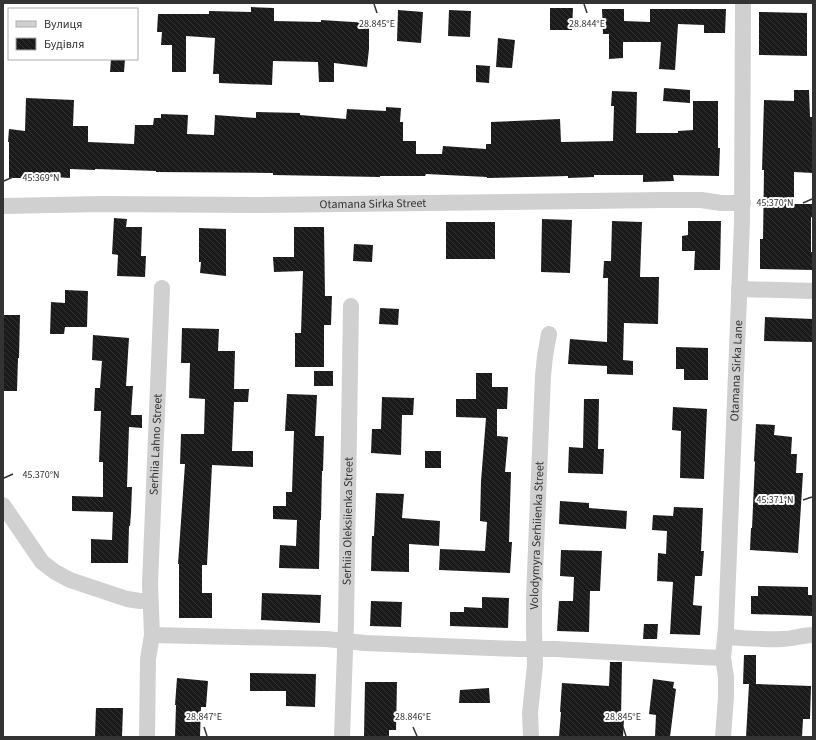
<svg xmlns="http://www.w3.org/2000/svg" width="816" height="740" font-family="'Source Sans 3',sans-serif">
  <defs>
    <pattern id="building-back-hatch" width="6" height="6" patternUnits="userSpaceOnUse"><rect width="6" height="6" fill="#1a1a1a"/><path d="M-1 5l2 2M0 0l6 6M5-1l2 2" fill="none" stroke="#333"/></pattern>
  </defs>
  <rect width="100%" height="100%" fill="#fff"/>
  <path fill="url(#building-back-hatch)" d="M251,7L274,8V21L321,22V20L369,23V49L367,67L334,63V82H319L318,62L273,61L272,85L219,83V74H213L215,38L186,36V72H172V45H161L162,32H157L158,14H209V11L251,12Z
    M550,8H573L572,30H550Z
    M602,9H624V21L650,22V9H726L725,33H704V25L678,24L675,70L659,69L661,42H623V58L609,59V34H603Z
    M398,10L423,12L421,43L397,41Z
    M449,10L471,11L470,37L448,36Z
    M759,12L807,13V56L759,55Z
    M498,38L515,40L512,68L496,67Z
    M111,59H125L124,72H110Z
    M476,65L490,66L489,83L476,82Z
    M664,88L690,90V103L663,101Z
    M794,90H809L810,117H813V173L794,172V204H813V218L811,217V252H813V270L760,269V239H763L764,170H762L764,100L794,101Z
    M612,91L637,92L636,133H678V131L693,130V101H718V148H720L719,176L673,175L674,181L643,182V175H594V177L568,178V176L487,178V177L426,174L425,176H380V177L273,175V173L156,172V171L95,169V170L70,169V178L36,176V178H9V142H8L9,129L25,131L26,98L74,100L73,126H88V142L134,144L135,125H153L154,118H161V114L188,115L187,134L214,135L215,115L256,118V112L300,113V115L346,119L347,109L386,111V107L401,108L400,122H403V141H416V154H442L443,146L486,149V144H491V122L560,119L561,142L613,141L614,106H611Z
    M114,218L127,219L126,227H142L141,256H146L145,277L117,276L118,255L112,254Z
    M542,219L572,220L570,273L541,272Z
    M612,221L642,222L640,277H659L658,324L624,323L623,360L633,361V375L607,374V366L568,364L570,339L607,342L608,278H603L604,261H611Z
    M688,221H721L720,270H694L695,251H682V236L688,235Z
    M446,222H495V259H446Z
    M294,227H324L325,296H332L331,325H324V367H295V333H301L303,271L274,272L273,257H294Z
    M199,228L226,229V276L200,273L201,262H199Z
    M354,244L373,245L372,262L353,261Z
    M65,290L88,291L87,327H65L64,334H50L51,302L65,303Z
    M380,308L399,309L398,325L379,324Z
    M3,315H20L19,358H18L17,391H3Z
    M765,317L813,319V342L764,341Z
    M182,328L219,329L218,351H235L234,389H249L248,402H234L232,451H253V467L212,465L207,565H202V593H212V618H179V564H178L185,464H180L181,434H204L205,399L189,398L190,363H181Z
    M93,335L129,338L126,386H133L131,415H142V428L129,427L127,487H132L131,513L130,526H129L128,563H91V539L112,540L113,512L72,511V496L103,497V462H99L101,411H94L95,388H100L102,361L92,360Z
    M676,347L708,348V380H684V369H676Z
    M314,371H333V386H314Z
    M476,373H492V387H508L507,409H497V436L508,437L505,472H511L509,542H512L510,573L439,570L440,549L485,551L487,522L480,521L481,481L486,418L456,417V399H476Z
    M287,394L317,395L315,436H324L323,471H322L321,520H320L319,569L279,568L280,545L296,546L297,520L273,519V506H286V492H292L294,431H285Z
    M382,397L414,398L413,415H402L401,455L371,453L372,429H381Z
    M584,399H599L598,449H604L603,474L568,473L569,447L583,448Z
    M673,407L707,409L704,479L680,478L681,431L672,430Z
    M756,424L775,425L774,435L792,437L791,454H797L796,473H803L798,553L750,550L751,528H752L755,462L754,461Z
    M425,451H441V468H425Z
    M376,493L404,494L402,518L440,521L439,546L409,544V572L371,571L372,536H374Z
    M560,501L589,503V508L627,511L626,529L559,524Z
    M674,507L703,508L701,551H704L702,576H695L693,605L702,606L700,635L670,634L673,582L657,581L658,553L666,554L667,531L652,530L653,515L673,516Z
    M561,550L602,551L600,591H590L589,632L557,631L559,601H573L574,577L560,576Z
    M758,586L808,587V595H813V616L751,614V596H758Z
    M262,593L321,595L320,623L261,620Z
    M482,597L509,598L508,628L450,626V612H464V607L482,608Z
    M371,601L402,602L401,627L370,626Z
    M644,624H658L657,639H643Z
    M744,655H756V684L811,686L810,719H803L802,737L780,736V737H746L749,684H743Z
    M610,662H622L621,718L624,719L623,737H559L561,712H560L562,683L609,686Z
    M250,673L316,674L315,707L286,706V691H250Z
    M177,678L208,681L206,707H201L200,737H175L176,705H175Z
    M653,679L674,682L673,688L676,689L670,737H655L656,715L649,714Z
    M365,682H397L396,730H389V737H364Z
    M489,688L490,703H459L460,690Z
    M96,708H123L122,737H95Z"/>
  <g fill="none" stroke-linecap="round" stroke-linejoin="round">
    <g stroke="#d0d0d0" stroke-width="16">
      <path id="s1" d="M3,206L102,204L259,205L663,200H701L721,203H743"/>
      <path d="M739,289L813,291"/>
      <path d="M3,505L42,562L55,572L70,580L127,599L140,601H150"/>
      <path d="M152,635L326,639L365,643L518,649H555L701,657L723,658"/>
      <path d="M725,637C744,638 763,640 782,639C793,639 802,635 813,635"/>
      <path id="s2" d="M147,737L148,659L152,635L150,584L162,288"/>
      <path id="s3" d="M342,737L346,621L351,306"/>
      <path id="s4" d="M531,737L530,713L535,665L534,630V598L543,376L545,356L549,334"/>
      <path id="s5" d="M723,737L726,697V677L723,658L726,628L742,222L743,3"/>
    </g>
  </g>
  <path fill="none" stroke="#333" stroke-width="1.5" d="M374,4L377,13M584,4L587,13M4,181L13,177M803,203L812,199M4,478L13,474M803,500L812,497M204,727L207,736M413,727L417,736M623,727L626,736"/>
  <g text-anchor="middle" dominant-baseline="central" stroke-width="4" stroke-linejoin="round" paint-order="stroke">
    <g font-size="12" fill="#333" stroke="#fff">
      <text stroke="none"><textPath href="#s1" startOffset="370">Otamana Sirka Street</textPath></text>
      <text stroke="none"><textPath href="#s5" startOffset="367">Otamana Sirka Lane</textPath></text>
      <text stroke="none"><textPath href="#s2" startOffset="293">Serhiia Lahno Street</textPath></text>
      <text stroke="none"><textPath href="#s3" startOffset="216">Serhiia Oleksiienka Street</textPath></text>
      <text stroke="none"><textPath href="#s4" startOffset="202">Volodymyra Serhiienka Street</textPath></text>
    </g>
  </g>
  <g font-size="10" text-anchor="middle" fill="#333" stroke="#fff" stroke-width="4" stroke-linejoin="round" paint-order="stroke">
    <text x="377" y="27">28.845°E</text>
    <text x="587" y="27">28.844°E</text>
    <text x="41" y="181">45.369°N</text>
    <text x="775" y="206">45.370°N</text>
    <text x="41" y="478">45.370°N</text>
    <text x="775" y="503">45.371°N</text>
    <text x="204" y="720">28.847°E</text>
    <text x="413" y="720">28.846°E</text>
    <text x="623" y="720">28.845°E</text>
  </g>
  <rect width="816" height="740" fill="none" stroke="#333333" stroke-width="8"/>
  <rect x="8" y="8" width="130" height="52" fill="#ffffff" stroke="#adadad"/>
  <rect x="16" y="21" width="20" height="6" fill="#d0d0d0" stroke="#adadad"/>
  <text x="44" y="28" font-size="12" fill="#333333">Вулиця</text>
  <rect x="16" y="38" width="20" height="12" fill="url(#building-back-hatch)" stroke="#adadad"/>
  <text x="44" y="48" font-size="12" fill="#333333">Будівля</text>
</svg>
